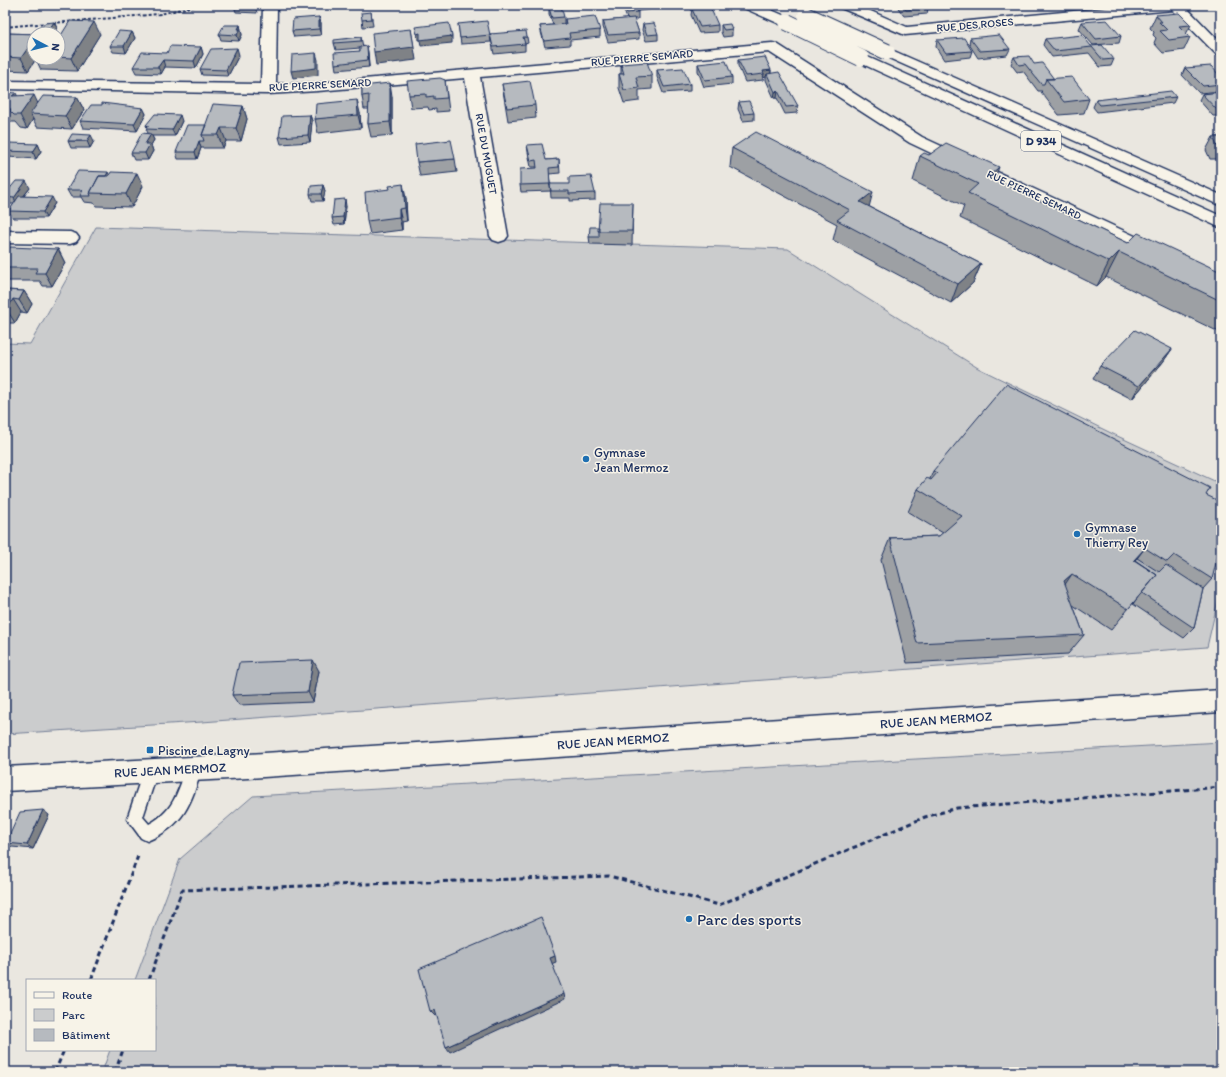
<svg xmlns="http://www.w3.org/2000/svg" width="1226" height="1077" font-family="Itim,sans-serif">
  <rect width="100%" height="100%" fill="#eae7e0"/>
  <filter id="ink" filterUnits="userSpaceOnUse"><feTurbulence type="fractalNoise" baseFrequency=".025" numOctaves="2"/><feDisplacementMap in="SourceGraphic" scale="8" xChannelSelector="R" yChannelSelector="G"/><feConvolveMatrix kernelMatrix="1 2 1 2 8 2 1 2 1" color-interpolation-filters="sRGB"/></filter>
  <g filter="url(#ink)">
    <path fill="#cbcccd" stroke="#737e96" d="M96,227L788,249L978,368L1113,434L1221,484V587L1207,647L202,722L5,734V343L30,344Z
      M1221,742V1072H102L110,1050H155V980H135L180,859L253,796Z"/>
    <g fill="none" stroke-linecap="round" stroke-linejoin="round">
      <g stroke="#1b2f5e" stroke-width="3">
        <path id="service" d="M194,761L199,763L202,768C191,804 184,826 147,841L141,838L127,819L145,766L150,764L155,766L158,771L143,817L149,824C177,809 177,789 189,763Z"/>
      </g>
      <g stroke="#1b2f5e" stroke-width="3">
        <path id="minor" d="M263,5H277L276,84L318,83L772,43L777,44L922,137L1163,249L1166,253L1163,257L1157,259L1151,257L910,143L769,52L480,77L508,236L505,240L499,242L493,240L490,236L465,78L318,91L268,94L5,89V81L261,84Z
          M839,5H857L907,27L1136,5H1187L1186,7L1221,43V55L1216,54L1173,10L905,35L841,8Z
          M5,231L70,232L76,234L79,238L76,242L70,244L5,243Z
          M1221,690V712L248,778L5,791V767L248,754Z"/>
      </g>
      <g stroke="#1b2f5e" stroke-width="3">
        <path id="trunk" d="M742,5H760L792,19L794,22L792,25H782L744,8Z
          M887,48L1221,195V206L882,55L880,52L882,49Z
          M861,54L1221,216V228L856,61L854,58L856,55Z"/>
      </g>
      <path stroke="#1b2f5e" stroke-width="2" stroke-dasharray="3 2" stroke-linecap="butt" d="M53,23L160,14L199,5
        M5,27L48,23"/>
      <path stroke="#1b2f5e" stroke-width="3" stroke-dasharray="5 3.5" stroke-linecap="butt" d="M91,980L138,856
        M149,980L182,890L609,876L719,905L925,817L957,808L1221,787
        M55,1072L64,1050
        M115,1072L123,1050"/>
      <use href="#service" fill="#f7f3e8" fill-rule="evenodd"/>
      <use href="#minor" fill="#f7f3e8" fill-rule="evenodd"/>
      <use href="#trunk" fill="#f7f3e8" fill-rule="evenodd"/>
      <g stroke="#1b2f5e" stroke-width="18" stroke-linecap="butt">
        <path id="trunk-bridge" d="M806,15L887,52
          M787,22L861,58"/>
      </g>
      <use href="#trunk-bridge" stroke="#f7f3e8" stroke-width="16"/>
    </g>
    <path fill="#9da0a4" stroke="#1b2f5e" d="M622,5H664L663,8L638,11V19H634L639,33V39L608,42L603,27V21L627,19Z
      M896,5H926L928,8L927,14L904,16Z
      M973,5H1001V6L976,8Z
      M234,6H255L257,13L236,12Z
      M549,8L564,17V24L553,25L549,14Z
      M692,9L718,25V32L699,33L691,15Z
      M371,12L373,26L363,27L362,20Z
      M1156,15L1191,25L1186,34L1190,37L1184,50L1163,53L1154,43L1156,38L1153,35L1154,32L1150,28Z
      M319,17L321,23V35L294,37L292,31Z
      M565,19L600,30V37L570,40V45L545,47L541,32L540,26L565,24Z
      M54,22L57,28L53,34H34V58H58V40L100,34L77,71L41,70L36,59L28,71L5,70V33L37,34Z
      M1082,22L1121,36L1119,43L1093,45L1079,29Z
      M458,24L490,35L491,42L461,44Z
      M643,24L658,34V40L646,41L642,30Z
      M240,25L242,35L239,41L221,40L219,34Z
      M721,25L732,29V36L723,37L721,32Z
      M132,32L135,38L126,53L113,52L110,46Z
      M490,34L527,37L528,43L525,44V51L494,54Z
      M361,37L363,47L367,46L368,53L369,67L336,70L335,64L360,51V48L336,50L334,43Z
      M970,38L1010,49L1007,55L978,58L969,44Z
      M1045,39L1091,46L1114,59L1111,66L1100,67L1089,53L1052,57L1043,45Z
      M937,40L972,51L970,57L944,60L936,47Z
      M201,47L203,54L196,68L165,67L161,74L136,73L133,67L167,53Z
      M239,55L228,76L202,75L200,69Z
      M1014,57L1034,64L1054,79L1089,99L1084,113L1059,115L1041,92L1042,91H1038L1023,71L1017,72L1011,64Z
      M738,60L771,70V73L798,106L797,113L785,114L777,98H774L766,80V77L763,78V80L745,82L738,66Z
      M621,64L652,76V89L639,90V101L624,103L619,88V74H621Z
      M698,64L732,77V84L704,87L698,71Z
      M1185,68L1221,77V91L1199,93L1182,75Z
      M657,70L690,84V91L663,93L657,77Z
      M445,80L449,111L436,112V109L429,110L428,107L411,108L409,95Z
      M502,84L535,105L536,118L508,121L504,97Z
      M362,86L392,96V135L371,137L368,124L369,109H364L362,96Z
      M5,92L38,103L77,97L84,110L72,129L37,127L33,119L27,129L21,128L16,122H5Z
      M1221,92V116H1213L1199,100L1202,94Z
      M1176,97L1173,103L1097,112L1093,107L1096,100Z
      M739,102L754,113V120L743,121L738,109Z
      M243,106L247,119L241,141H226L223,148H201L197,159H178L176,152L206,125Z
      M143,108L146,114L137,131L83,128L80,121Z
      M360,113L361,128L318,133L315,119Z
      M310,115L312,121L310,142L281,144L279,137Z
      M182,121L175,136H152L154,140L151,145L153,151L148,160H134L131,153L148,133L146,129L147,128L146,125Z
      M1221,132V159H1210L1206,150L1213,137H1219Z
      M68,141H94L90,148H71Z
      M38,144L41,151L36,159L8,157L5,152V149Z
      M527,145L546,160L559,159L560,173L549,174L551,191L521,192L520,185L537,168V167H531L528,152Z
      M732,148L870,207L981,264L973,283L951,303L833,240L837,224L730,167Z
      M929,155L995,179L1128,243L1221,272V333L1106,277L1097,286L960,218L964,206L913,181L920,156Z
      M455,159L457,172L420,176L417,162Z
      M110,175L143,186L132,207L96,206L94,203L84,202L81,197H71L67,190Z
      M550,184L595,193V200L570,201V198H551Z
      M323,185L325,191L323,201H312L310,194Z
      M30,188L24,196L55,203L46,218H13L9,211L14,204H7L5,208V192Z
      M406,198L407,221L402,222V230L370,234L367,221Z
      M633,203L632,245L590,244L589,237L599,227Z
      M346,206L344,224L334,225L332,218Z
      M58,249L65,263L52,286H43L40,281H6L5,279V256Z
      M5,290L24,291L32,304L27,313L21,312L15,323H5Z
      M1172,349L1163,362L1132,399L1093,379L1100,366Z
      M933,471L1206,495L1212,579L1203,589L1194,628L1184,638L1133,604L1138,597L1111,630L1073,605L1084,635L1068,654L907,663L881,560L890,538L939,536L943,533L908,512L918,489L930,479Z
      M319,671L313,702L239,705L232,695Z
      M49,815L33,849L12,847L6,843Z"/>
    <path fill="#7f8286" stroke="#1b2f5e" d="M319,17L321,23V35L319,29Z
      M54,22L57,28L53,34H46Z
      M94,22L100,34L77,71L71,58Z
      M240,25L242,35L239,41L237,35L238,29Z
      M411,29L416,60L376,65L374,52Z
      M132,32L135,38L126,53L124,46Z
      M420,33L452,36V43L421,46L420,40H418L417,34Z
      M34,39V58H35L36,59L28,71L21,58Z
      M367,46L368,53L369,67L368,60Z
      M201,47L203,54L196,68L194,61Z
      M237,48L239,55L228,76L226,70Z
      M316,53L318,60V75L293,78L291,71Z
      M163,60L165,67L161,74L158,67Z
      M771,70L770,77L767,74L766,77L763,78L764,74L763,71Z
      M390,83L392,96V135L390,122Z
      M778,91L777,98H774L775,92Z
      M16,93L21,103L12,96Z
      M34,95L40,108L30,114L33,119L27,129L20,115Z
      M77,97L84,110L72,129L65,116Z
      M357,100L360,113L361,128L358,115Z
      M243,106L247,119L241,141L236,128Z
      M143,108L146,114L137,131L134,124Z
      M180,115L182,121L175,136L172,130Z
      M310,115L312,121L310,142L308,135Z
      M221,128L226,141L223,148L218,135Z
      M151,134L154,140L151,145L153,151L148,160L145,153V144Z
      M91,135L94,141L90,148L87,141Z
      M199,141L201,148L197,159L195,152Z
      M38,144L41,151L36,159L33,152Z
      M999,167L990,192L989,176Z
      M108,172L111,178L96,193Z
      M137,173L143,186L132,207L126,194Z
      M26,181L30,188L17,204L14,198Z
      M403,184L406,198L407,221L405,208Z
      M323,185L325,191L323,201L321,194Z
      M873,192L868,211L860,202Z
      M52,197L55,203L46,218L43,212Z
      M345,199L346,206L344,224L343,217Z
      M5,200L7,204L5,208Z
      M399,209L402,222V230L399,217Z
      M58,249L65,263L52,286L45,273Z
      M1119,252L1106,277L1097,286L1109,262Z
      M981,264L973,283L951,303L958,284Z
      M24,291L32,304L27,313L19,300Z
      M13,299L21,312L15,323L7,310Z
      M1172,349L1163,362L1132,399L1139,386Z
      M1145,548L1128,570L1134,560Z
      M1072,574L1058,595L1064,581Z
      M313,660L319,671L313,702L308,692Z
      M43,810L49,815L33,849L27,845Z
      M555,956L556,962L551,964L550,958Z
      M564,994L565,999L450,1052L446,1047Z
      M435,1010L439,1014L435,1016L430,1011Z"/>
    <path fill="#b6babf" stroke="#1b2f5e" d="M234,5H252L255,6H234Z
      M624,5H636L638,12L627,13Z
      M902,5H926L928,8L906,10Z
      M561,6L564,17L552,18L549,8Z
      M710,7L718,25L700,27L692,9Z
      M371,12L372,19L362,20L361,13Z
      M1179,13L1191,25L1179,26L1190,37L1169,40L1160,31L1167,30L1159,22H1162L1156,15Z
      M595,16L600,30L569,33L570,38L544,41L540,26L566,24L565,19Z
      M319,17V29L292,31L293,19Z
      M634,18L639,33L608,35L603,21Z
      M1107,20L1121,36L1096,39L1082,22Z
      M70,21L94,22L71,58L58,57V40Z
      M487,21L490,35L460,38L458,24Z
      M54,22L46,34H37L45,23Z
      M449,23L452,36L420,40V33L417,34L415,27Z
      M654,23L658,34L647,35L643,24Z
      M730,24L732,29L724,30L721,25Z
      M224,25H240L238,29H240L237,35L219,34Z
      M411,29L414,47L374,52L372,33Z
      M119,31L132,32L124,46H110Z
      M526,31L527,37H523L525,44L493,47L490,34Z
      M5,33L38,34H34V39L21,58L5,57Z
      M999,35L1010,49L980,51L970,38Z
      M1082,35L1091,46L1102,45L1114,59L1103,60L1092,47L1055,51L1045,39Z
      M361,37V41L334,43V40Z
      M964,38L972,51L946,53L937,40Z
      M170,46L201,47L194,61L163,60L158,67H133L142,52L167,53Z
      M367,46L368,60L335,64L334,53L360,51V47Z
      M237,48L226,70L200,69L211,49Z
      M316,53V68L291,71L292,55Z
      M1029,56L1034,64L1042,63L1054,79H1046L1044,84H1041L1025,64L1019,65L1014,57Z
      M765,57L771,70L763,71L764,74L746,76L738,60Z
      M726,61L732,77L705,80L698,64Z
      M647,62L652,76L636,77L639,88L624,90L619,74H624L621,64Z
      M1211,66L1221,77V84L1203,86L1185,68Z
      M683,68L690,84L664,87L657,70Z
      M779,72L798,106L786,107L778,91L775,92L767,74Z
      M1072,77L1089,99L1064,102L1046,79Z
      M440,78L445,80L447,98L434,99V96L426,97V94L409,95L407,81Z
      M530,81L535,105L507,108L502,84Z
      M390,83V122L368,124L369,95L362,96V86Z
      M1171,91L1176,97L1100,105L1096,100Z
      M5,92L16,93L12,96L34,95L20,115H14L10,111L11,109H5Z
      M1221,92V109L1217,110L1202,94Z
      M43,96L77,97L65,116L30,114Z
      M357,100L358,115L315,119L316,104Z
      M749,101L754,113L744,114L739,102Z
      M102,103L143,108L134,124L80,121L91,105H102Z
      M213,104L243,106L236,128H221L218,135H202Z
      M155,114L180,115L172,130L146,129L149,126L146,125Z
      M310,115L308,135L279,137L282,116Z
      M187,125H206L202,135L204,141H199L195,152H176Z
      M756,132L873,192L860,202L981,264L958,284L837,220L850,210L732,148Z
      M142,133L151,134L145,144H150L145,153H131Z
      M72,134L91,135L87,141H68Z
      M1213,137H1221V146H1217Z
      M451,140L455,159L417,162L415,144Z
      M9,143L38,144L33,152L5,151V149Z
      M946,143L999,167L989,176L1128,243L1138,233L1221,272V301L1119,252L1109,262L968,193L978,184L920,156L924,153L929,155Z
      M542,144L546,160L559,159V167L549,168L550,184L520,185V169L537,168L536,160L531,161L527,145Z
      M78,171L108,172L106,176H99L90,193L91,196H80L83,190H67Z
      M111,172L137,173L126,194L90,193L99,176H109Z
      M591,176L595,193L569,194V191H551L550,184H569V177Z
      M16,181H26L14,198L5,197V192H7Z
      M403,184L405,208L399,209V217L367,221L365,192L390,189L389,186Z
      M323,185L321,194H310L311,186Z
      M19,196L52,197L43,212L9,211Z
      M345,199L343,217L332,218L334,200Z
      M600,203H633L632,231H598Z
      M590,227H599V237H589Z
      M10,247L58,249L45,273H35L38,268H5V256Z
      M5,290L24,291L19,300L13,299L7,310H5Z
      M1135,330L1172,349L1139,386L1100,366Z
      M1006,384L1210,488L1206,495L1221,502V543L1212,579L1174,555L1167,562L1145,548L1134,560L1157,575L1128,609L1072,574L1064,581L1084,635L917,643L890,538L939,536L962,516L918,489L927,478L931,480L937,473L933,471Z
      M1137,558L1159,572L1166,565L1203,589L1194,628L1142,593L1157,575L1135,560Z
      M313,660L308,692L232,695L239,663Z
      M43,810L27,845L6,843L20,812Z
      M541,917L555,956L550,958L564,994L446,1047L435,1010L430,1011L419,969Z"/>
  </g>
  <g fill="#1f6fb2" stroke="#f7f3e8" stroke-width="1.5">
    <circle cx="586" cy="459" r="4"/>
    <circle cx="1077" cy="534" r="4"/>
    <rect x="146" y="746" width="8" height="8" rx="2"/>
    <circle cx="689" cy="919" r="4"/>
  </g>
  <g text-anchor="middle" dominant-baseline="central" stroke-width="3" stroke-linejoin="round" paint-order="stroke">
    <g font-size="11" fill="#1b2f5e" stroke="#f7f3e8">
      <text transform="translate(975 25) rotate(-5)">RUE DES ROSES</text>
      <text transform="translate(642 58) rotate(-5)">RUE PIERRE SEMARD</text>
      <text transform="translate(320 85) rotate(-3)">RUE PIERRE SEMARD</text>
      <text transform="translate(486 154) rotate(80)">RUE DU MUGUET</text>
      <text transform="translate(1034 195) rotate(25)">RUE PIERRE SEMARD</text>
    </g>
    <rect fill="#f7f3e8" stroke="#5d6a87" stroke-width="1" x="1021" y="131" width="40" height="20" rx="3"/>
    <g font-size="12" font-weight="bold" fill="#1b2f5e">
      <text x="1041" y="141">D 934</text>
    </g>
    <g font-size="13" fill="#1b2f5e" stroke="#f7f3e8" text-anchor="start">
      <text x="594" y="452">Gymnase<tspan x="594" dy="15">Jean Mermoz</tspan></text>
      <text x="1085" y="527">Gymnase<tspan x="1085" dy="15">Thierry Rey</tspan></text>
      <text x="158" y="750">Piscine de Lagny</text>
    </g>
    <g font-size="13" fill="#1b2f5e" stroke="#f7f3e8">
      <text transform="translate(936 720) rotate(-4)">RUE JEAN MERMOZ</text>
      <text transform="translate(613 741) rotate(-4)">RUE JEAN MERMOZ</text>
      <text transform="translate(170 770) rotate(-3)">RUE JEAN MERMOZ</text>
    </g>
    <g font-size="16" fill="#1b2f5e" stroke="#f7f3e8" text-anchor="start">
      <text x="697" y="919">Parc des sports</text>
    </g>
  </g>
  <rect width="1226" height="1077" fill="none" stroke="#f7f3e8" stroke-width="20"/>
  <rect x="10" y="10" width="1206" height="1057" fill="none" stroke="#1b2f5e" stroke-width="1.5" filter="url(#ink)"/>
  <rect x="26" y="979" width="130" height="72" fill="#f7f3e8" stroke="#9fa5b1"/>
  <rect x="34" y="992" width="20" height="6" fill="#f7f3e8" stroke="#9fa5b1"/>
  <text x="62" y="999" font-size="12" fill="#1b2f5e">Route</text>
  <rect x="34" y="1009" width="20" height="12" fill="#cbcccd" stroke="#9fa5b1"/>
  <text x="62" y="1019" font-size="12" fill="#1b2f5e">Parc</text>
  <rect x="34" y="1029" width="20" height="12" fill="#b6babf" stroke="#9fa5b1"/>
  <text x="62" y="1039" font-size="12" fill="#1b2f5e">Bâtiment</text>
  <g transform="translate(46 46) rotate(97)"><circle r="19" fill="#f7f3e8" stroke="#9fa5b1"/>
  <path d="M0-3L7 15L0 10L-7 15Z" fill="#1f6fb2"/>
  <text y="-6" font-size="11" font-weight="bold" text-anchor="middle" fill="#1b2f5e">N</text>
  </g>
</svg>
